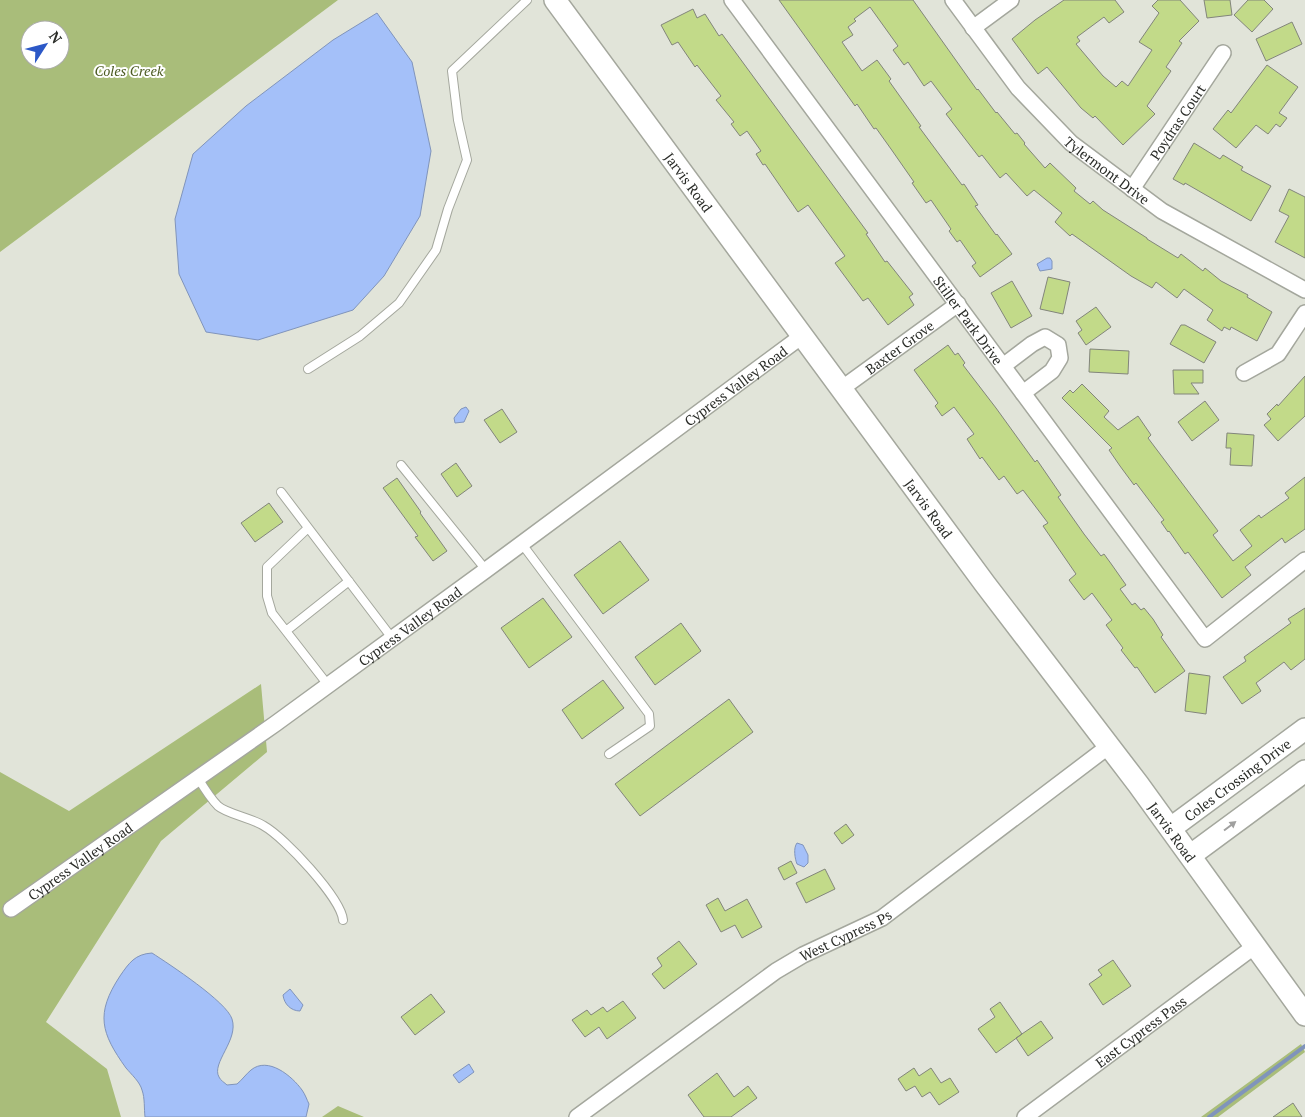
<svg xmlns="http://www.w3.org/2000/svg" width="1305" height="1117" font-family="'PT Serif',serif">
  <rect width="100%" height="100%" fill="#e1e4d9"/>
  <path fill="#a9bd7a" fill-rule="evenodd" d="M0,0H338L0,252ZM30,30H60V60H30Z
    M261,684L267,752L161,841L46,1022L107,1069L121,1117H0V772L69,811Z
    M1301,1044L1305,1052L1218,1117H1201Z
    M338,1106L364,1117H322Z"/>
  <path fill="#a4c0f9" stroke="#8094bb" d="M377,13L412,62L431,151L420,216L384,276L353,310L258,340L206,332L179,274L175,219L193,154L246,106L333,40Z
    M1047,258H1050L1052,261V269L1040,271L1037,264Z
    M466,407L469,411L464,422L455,423L454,418L461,409Z
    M797,843L803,845L808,855V863L804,867L797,864C795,859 793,848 797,843Z
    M152,953C169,964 227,1002 232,1019C239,1040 211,1063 219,1077C220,1080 225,1083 227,1085L237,1084C242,1080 246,1074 251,1070C268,1056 292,1076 302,1090C305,1094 307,1100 309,1104L306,1117H145C144,1109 145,1098 142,1090C140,1082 131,1074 126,1068C101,1033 95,1014 120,976C129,963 135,954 152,953Z
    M290,989L303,1005L300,1011C291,1011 284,1004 283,995Z
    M469,1064L474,1072L459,1083L453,1075Z"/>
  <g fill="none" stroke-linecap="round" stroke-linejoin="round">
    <path stroke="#8094bb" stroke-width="4" d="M1209,1117L1305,1046"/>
  </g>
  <path fill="#c2da89" stroke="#82857b" d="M779,0H913L977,90L978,89L996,113L997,112L1015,134L1017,133L1025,143L1024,144L1045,168L1050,163L1076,188L1074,191L1090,204L1093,201L1103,210L1147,238V239L1178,258L1181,254L1203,271L1205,268L1221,281L1248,295L1247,297L1272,312L1257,341L1231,327L1230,330L1224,327L1222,331L1207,320L1213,310L1184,289L1177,298L1156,282L1152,288L1131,276L1072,234L1070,236L1055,222L1062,213L1034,190L1027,196L1006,173L1000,178L982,155L979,157L946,114L952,109L931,81L924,86L908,62L904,65L893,50L898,46L870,7L854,19L856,21L848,27L853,35L842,42L862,71L877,60L891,79L889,81L921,126L919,127L962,185L964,184L978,205L975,206L996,235L997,234L1012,254L980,277L972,266L976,263L960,240L957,242L949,231L951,229L931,200L926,203L912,183L914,182L891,149L876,128L874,129L857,104L855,106L840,85Z
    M1064,0H1115L1124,12L1109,23L1104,17L1077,37L1080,41L1076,44L1103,76L1116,87L1122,81L1128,86L1152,50L1139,42L1159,13L1152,6L1158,0H1180L1199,21L1179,41L1182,43L1166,67L1171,71L1147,106L1155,114L1123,145L1095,116L1093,118L1081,108L1047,67L1038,74L1012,39L1035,20Z
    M1204,0H1230L1232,15L1207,18Z
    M1248,0H1264L1273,9L1252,32L1234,15Z
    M693,9L697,18L705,14L719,36L722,34L868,233L866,234L885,262L887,261L913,294L909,297L914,305L888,325L868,298L863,301L835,263L845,256L808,205L798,212L765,164L763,165L756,154L761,151L747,131L740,136L731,124L734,122L716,100L721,96L697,65L695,67L678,42L672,45L661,25Z
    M1292,22L1302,44L1266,61L1256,39Z
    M1267,65L1298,87L1279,113L1287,118L1280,127L1276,124L1268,134L1256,125L1236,148L1213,129L1228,110L1231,113Z
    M1194,143L1220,159L1223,155L1243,167L1241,170L1271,186L1251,221L1185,183L1184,185L1173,179Z
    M1289,189L1305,197V258L1275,242L1289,216L1279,211Z
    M1048,277L1070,282L1063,314L1040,309Z
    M1012,281L1032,316L1011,328L991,293Z
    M1096,307L1111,327L1086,345L1078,333L1082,330L1076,321Z
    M1181,325H1185L1216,342L1204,363L1170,344Z
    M948,345L955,355L958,353L965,363L963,365L996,408L1035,462L1037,460L1061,495L1058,497L1084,534L1101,556L1104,554L1112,565L1126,585L1120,589L1132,605L1135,603L1141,610L1144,608L1153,619L1163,635L1161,637L1185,671L1155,693L1137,667L1135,668L1121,650L1123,648L1106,625L1112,620L1092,593L1084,600L1069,580L1076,574L1043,526L1048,523L1023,490L1017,494L1004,476L999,480L982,457L980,459L967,439L974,434L954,407L942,416L935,406L938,403L914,370Z
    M1090,349L1129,351L1128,374L1089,372Z
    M1173,370H1203V383H1191L1199,394H1174Z
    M1305,376V416L1278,441L1264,425L1271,419L1267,414L1277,404L1278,406Z
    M1082,384L1109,411L1104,417L1118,430L1138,416L1151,435L1148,438L1218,531L1213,535L1233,561L1252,546L1240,530L1259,515L1261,518L1289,498L1285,493L1305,477V529L1285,543L1282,538L1245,567L1251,575L1222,598L1188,552L1185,554L1169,531L1168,532L1161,522L1164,520L1136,483L1134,485L1120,466L1109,450L1112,448L1062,398L1070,390L1073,393Z
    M1205,401L1219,420L1192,441L1178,422Z
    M502,409L517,432L500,443L484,420Z
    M1227,433L1254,435L1252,466L1230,465L1231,448H1226Z
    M456,463L472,486L457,497L441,474Z
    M397,478L421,512L420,513L447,551L433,561L415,537L418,536L383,488Z
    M269,503L283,522L255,542L241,523Z
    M620,541L649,580L603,614L574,575Z
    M543,598L572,637L529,668L501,628Z
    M1305,608V659L1291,670L1284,662L1256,683L1261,691L1242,704L1223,677L1246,661L1244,657L1291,623L1288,619Z
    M681,623L701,651L655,685L635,657Z
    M1189,673L1210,676L1206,714L1185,711Z
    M603,680L624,708L582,739L562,710Z
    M729,699L753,732L640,816L615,784Z
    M846,824L854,835L842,844L834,833Z
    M791,861L797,873L784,880L778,868Z
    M825,869L835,889L806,903L796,883Z
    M718,898L725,911L747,899L762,927L742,938L735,925L721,932L706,905Z
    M679,941L697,964L664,989L652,974L662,966L657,958Z
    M1113,960L1131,986L1103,1005L1089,984L1102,975L1098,970Z
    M431,994L445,1012L415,1035L401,1017Z
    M623,1001L636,1018L607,1039L599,1027L585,1037L572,1020L587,1010L591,1015L603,1007L607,1012Z
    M1000,1002L1022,1034L996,1053L978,1029L995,1017L990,1009Z
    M1041,1021L1053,1038L1028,1056L1016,1038Z
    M914,1068L919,1076L931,1068L941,1083L950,1078L959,1092L939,1105L930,1092L922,1097L915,1086L906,1091L898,1079Z
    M717,1073L734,1097L748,1086L757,1098L731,1117H704L688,1095Z
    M1293,1103L1302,1117H1273Z"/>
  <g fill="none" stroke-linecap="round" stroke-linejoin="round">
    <g stroke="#a4a79d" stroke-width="10">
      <path id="lane" d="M308,369L360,336L399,303L436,250L448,209L467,160L458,120L452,71L527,0
        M401,465L486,570
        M281,492L392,638
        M308,528L267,567V596L272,613L328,685
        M522,544L649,714L650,726L609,754
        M286,631L349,581
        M198,778C204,788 210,798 218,806C227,814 252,818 264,826C284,837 341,898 343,920"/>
    </g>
    <g stroke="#a4a79d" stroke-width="18">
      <g id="street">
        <path id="s1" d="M732,0L1205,639L1305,560"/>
        <path id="s2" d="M953,0L1018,88L1071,143L1162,211L1305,290"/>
        <path d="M973,28L1011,0"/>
        <path id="s3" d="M1132,189L1223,53"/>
        <path d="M1003,366L1032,344L1045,337L1058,345L1060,358L1052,371L1023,393"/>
        <path d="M1244,373L1278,354L1305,313"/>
        <path id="s4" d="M841,389L958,304"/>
        <path id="s5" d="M11,909L275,724L486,570L802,336"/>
        <path id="s6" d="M577,1117L776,971L803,955L882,918L1109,746"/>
        <path id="s7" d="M1025,1117L1255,946"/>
      </g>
    </g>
    <g stroke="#a4a79d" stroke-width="24">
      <g id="secondary">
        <path id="s8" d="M555,0L985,584L1138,784L1305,1015"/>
        <path id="s9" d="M1171,828L1305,729"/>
        <path d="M1191,855L1305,771"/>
      </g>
    </g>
    <use href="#lane" stroke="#fff" stroke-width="8"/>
    <use href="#street" stroke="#fff" stroke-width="15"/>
    <use href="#secondary" stroke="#fff" stroke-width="21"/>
  </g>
  <defs><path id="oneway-solid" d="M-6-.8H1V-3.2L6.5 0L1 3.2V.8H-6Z" transform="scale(1.25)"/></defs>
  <use fill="#a0a09f" href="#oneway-solid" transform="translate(1230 826) rotate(-37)"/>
  <g text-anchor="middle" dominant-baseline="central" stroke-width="4" stroke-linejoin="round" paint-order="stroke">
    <g font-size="14" font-style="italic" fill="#4c5b22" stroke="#fff">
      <text x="129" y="70">Coles Creek</text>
    </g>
    <g font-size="14" fill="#2b2d29" stroke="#fff">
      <text stroke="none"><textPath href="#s3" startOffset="81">Poydras Court</textPath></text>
      <text stroke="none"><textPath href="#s2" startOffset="231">Tylermont Drive</textPath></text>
      <text stroke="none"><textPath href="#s8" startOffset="226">Jarvis Road</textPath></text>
      <text stroke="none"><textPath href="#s1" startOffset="398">Stiller Park Drive</textPath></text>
      <text stroke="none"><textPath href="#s4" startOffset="72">Baxter Grove</textPath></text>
      <text stroke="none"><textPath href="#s5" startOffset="894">Cypress Valley Road</textPath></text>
      <text stroke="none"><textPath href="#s8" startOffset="631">Jarvis Road</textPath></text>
      <text stroke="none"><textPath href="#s5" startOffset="489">Cypress Valley Road</textPath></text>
      <text stroke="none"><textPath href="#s9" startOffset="82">Coles Crossing Drive</textPath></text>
      <text stroke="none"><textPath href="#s8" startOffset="1036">Jarvis Road</textPath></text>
      <text stroke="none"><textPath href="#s5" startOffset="84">Cypress Valley Road</textPath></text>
      <text stroke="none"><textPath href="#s6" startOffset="325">West Cypress Ps</textPath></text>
      <text stroke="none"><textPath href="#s7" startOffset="144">East Cypress Pass</textPath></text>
    </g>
  </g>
  <g transform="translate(45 45) rotate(54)"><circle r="24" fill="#ffffff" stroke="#aaaba9"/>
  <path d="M0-4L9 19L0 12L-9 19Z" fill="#2c58c7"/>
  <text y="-8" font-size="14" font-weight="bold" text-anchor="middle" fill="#2b2d29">N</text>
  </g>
</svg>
